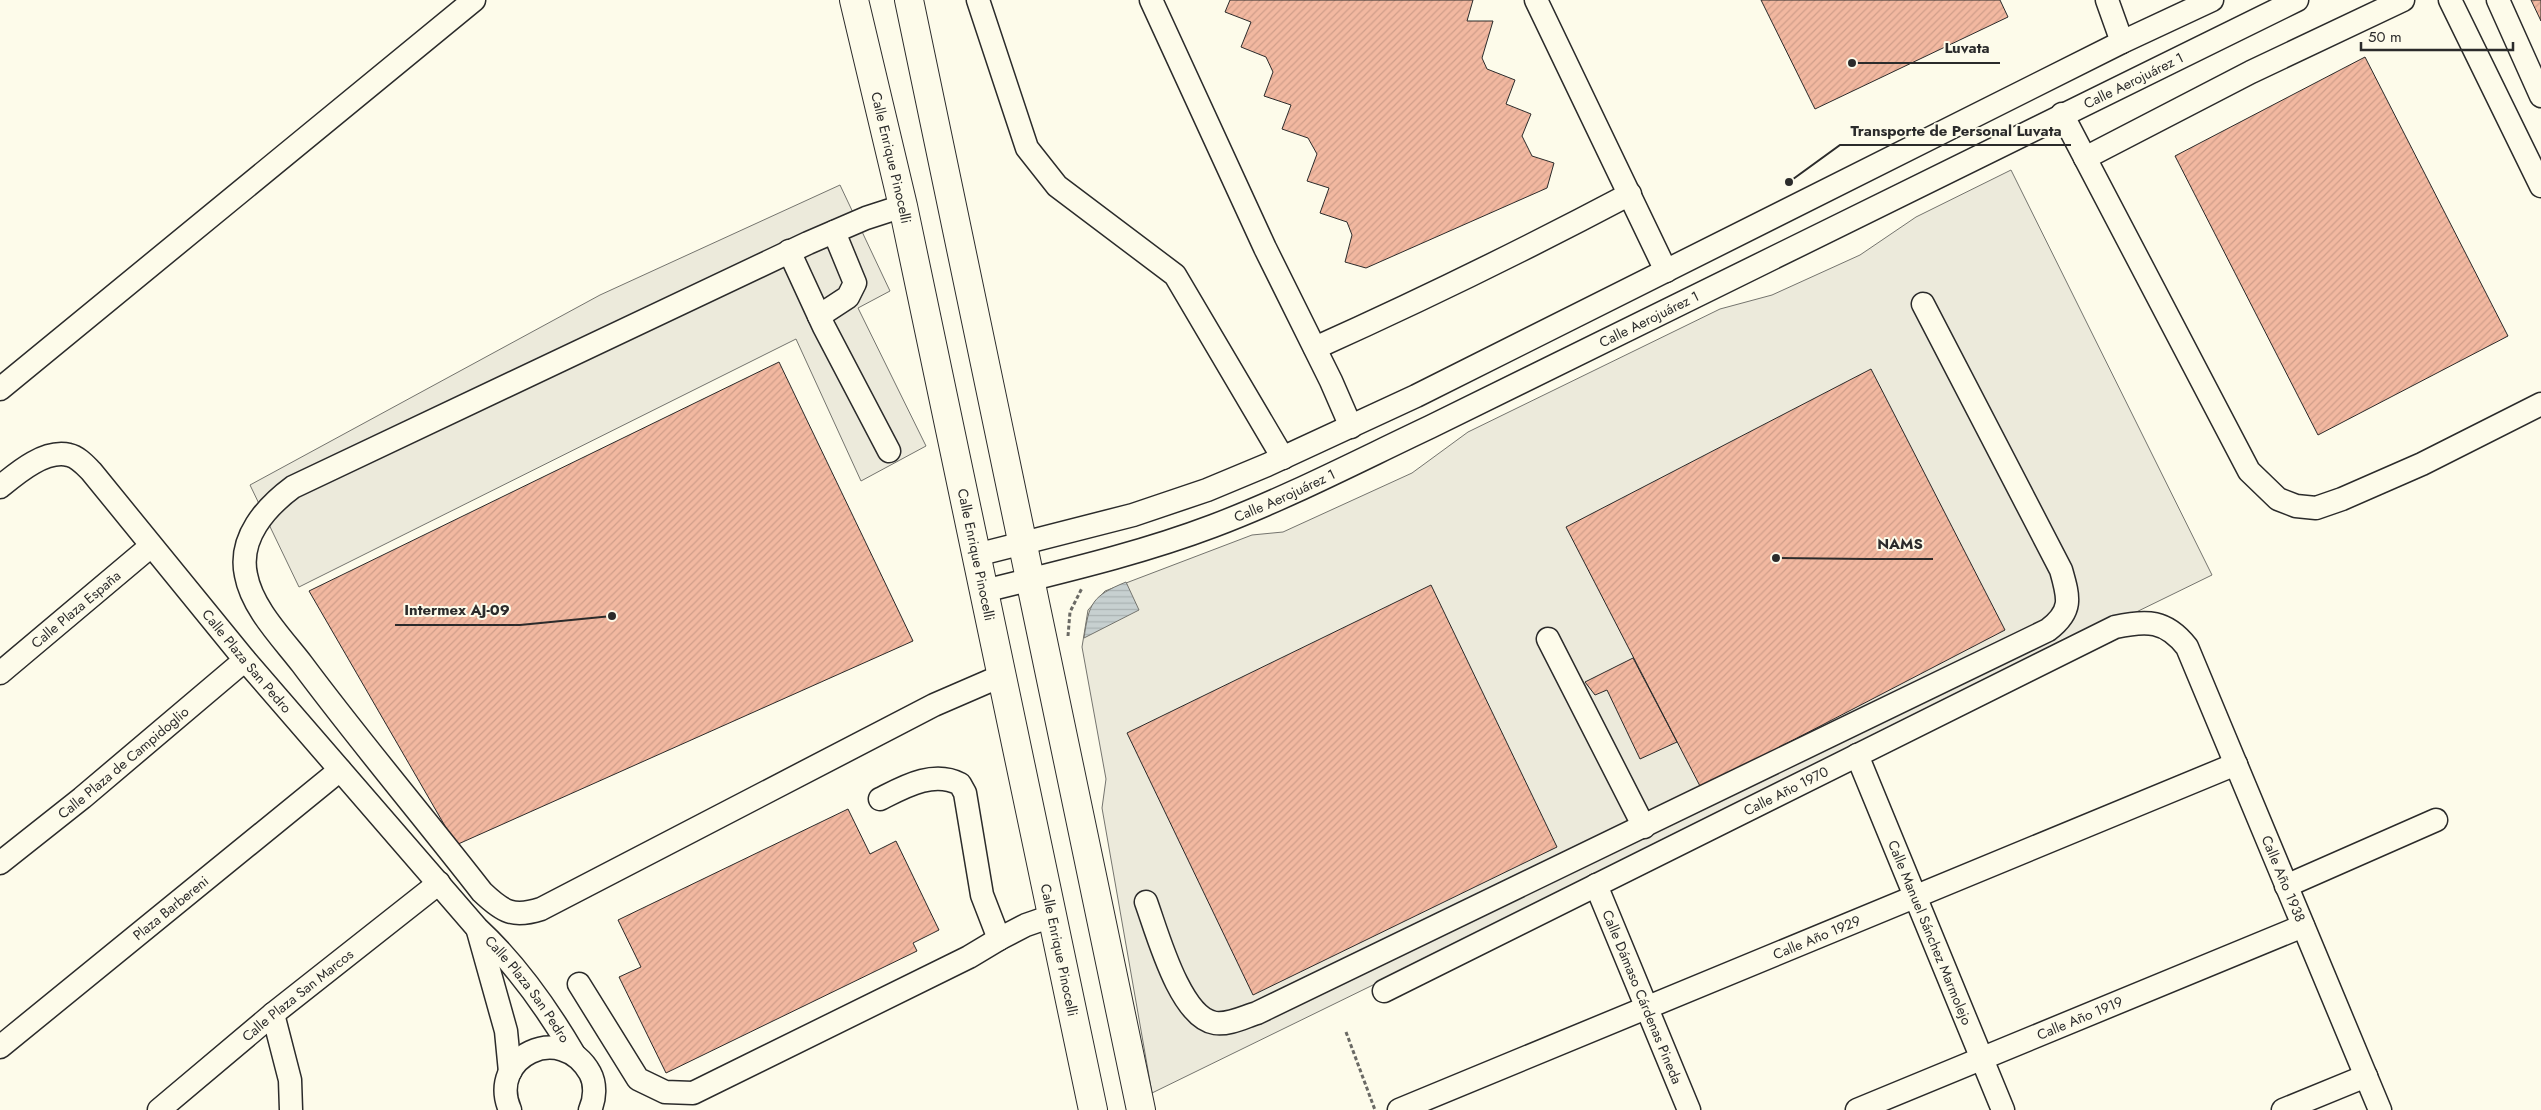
<svg xmlns="http://www.w3.org/2000/svg" width="2541" height="1110" font-family="Jost,sans-serif">
  <defs>
    <pattern id="water-rules" width="6" height="5" patternUnits="userSpaceOnUse" patternTransform="scale(1.25)"><rect width="6" height="5" fill="#c7d0d0"/><path d="M0 2.5h6" fill="none" stroke="#abb3b3"/></pattern>
    <pattern id="building-hatch" width="6" height="6" patternUnits="userSpaceOnUse" patternTransform="scale(1.25)"><rect width="6" height="6" fill="#f2b8a0"/><path d="M-1 1l2-2M0 6l6-6M5 7l2-2" fill="none" stroke="#d09e8a"/></pattern>
  </defs>
  <rect width="100%" height="100%" fill="#fdfbea"/>
  <path fill="#eceadb" stroke="#74746e" d="M2011,170L2212,575L1152,1093L1102,808L1106,779L1082,647L1088,610L1105,591L1252,535L1283,532L1412,473L1468,432L1720,309L1772,295L1860,255L1916,217Z
    M840,185L890,291L858,308L926,446L861,481L796,339L299,587L250,485L600,295Z"/>
  <path fill="url(#water-rules)" stroke="#74746e" d="M1126,582L1139,610L1084,638C1089,603 1092,596 1126,582Z"/>
  <path fill="url(#building-hatch)" stroke="#2b2b2b" d="M1230,0H1473L1467,21H1493L1482,58L1487,69L1515,80L1506,104L1531,114L1522,136L1532,156L1554,163L1547,188L1366,268L1345,262L1352,235L1347,222L1320,213L1329,188L1307,181L1317,154L1308,138L1282,129L1291,105L1264,96L1273,72L1266,57L1241,47L1251,22L1225,12Z
    M1761,0H2000L2008,17L1815,109Z
    M2531,0H2541V21Z
    M2365,57L2508,336L2318,435L2175,156Z
    M779,362L913,641L456,845L309,591Z
    M1871,369L2005,630L1701,788L1566,527Z
    M1431,585L1557,847L1253,995L1127,733Z
    M1633,658L1677,742L1640,759L1607,690L1595,695L1585,682Z
    M848,809L870,854L896,841L939,930L913,943L917,951L666,1073L619,977L641,967L618,920Z"/>
  <g fill="none" stroke-linecap="round" stroke-linejoin="round">
    <g stroke="#2b2b2b" stroke-width="25">
      <g id="minor">
        <path d="M978,0L1027,148L1057,186L1175,275L1283,458"/>
        <path d="M1151,0L1265,248L1331,381L1351,427"/>
        <path d="M1536,0L1666,271"/>
        <path d="M2107,0L2122,42"/>
        <path d="M2450,0L2541,186"/>
        <path d="M2498,0L2541,96"/>
        <path d="M2062,114L2249,471L2278,499L2296,506L2316,508L2342,499L2422,464L2541,404"/>
        <path d="M2085,158L2251,72L2403,0"/>
        <path d="M903,206L866,218L808,243L293,487C266,507 238,538 246,575C252,608 282,638 302,664C360,742 423,816 482,892C503,912 513,918 541,909L934,705L1001,676"/>
        <path d="M789,251L824,327L889,451"/>
        <path d="M819,316L848,297L855,283L834,232"/>
        <path d="M1315,348C1422,300 1526,249 1630,194"/>
        <path d="M0,389L474,0"/>
        <path id="s1" d="M0,487C17,473 45,449 69,455C78,457 85,465 91,471L245,660L477,928C516,964 547,1008 574,1054"/>
        <path d="M976,555L1133,515L1207,490L1267,465L1416,396L2122,42L2212,0"/>
        <path id="s2" d="M984,591C1060,572 1139,554 1213,526C1287,498 1358,461 1430,427L2297,0"/>
        <path d="M1548,639L1644,827"/>
        <path id="s3" d="M0,673L151,546"/>
        <path id="s4" d="M1857,755L2003,1110"/>
        <path d="M880,799C904,787 933,770 960,784L965,793L982,895L999,939L1026,925L1052,916"/>
        <path id="s5" d="M0,863L82,798L245,660"/>
        <path id="s6" d="M1596,885L1689,1110"/>
        <path d="M2286,886L2436,820"/>
        <path d="M1146,902C1157,932 1180,1018 1215,1023C1229,1025 1244,1017 1257,1013L2048,630C2073,611 2069,598 2061,570L1923,304"/>
        <path d="M478,931L506,1031L510,1072"/>
        <path d="M579,984L638,1079L665,1092L693,1093L969,957L999,939"/>
        <path id="s7" d="M1384,991L2115,627C2147,620 2166,620 2187,647L2380,1110"/>
        <path d="M273,1014L290,1080L291,1110"/>
        <path id="s8" d="M0,1047L340,770"/>
        <path id="s9" d="M159,1110L273,1014L439,883"/>
        <path d="M510,1110C487,1057 561,1021 590,1073C596,1084 595,1099 590,1110"/>
        <path id="s10" d="M1399,1110L2236,764"/>
        <path id="s11" d="M1857,1110L2303,926"/>
        <path d="M2283,1110L2366,1076"/>
      </g>
    </g>
    <g stroke="#2b2b2b" stroke-width="30">
      <g id="major">
        <path id="s12" d="M854,0L903,206L1093,1110"/>
        <path d="M909,0L1141,1110"/>
      </g>
    </g>
    <path stroke="#6a6964" stroke-width="3" stroke-dasharray="4 2.5" stroke-linecap="butt" d="M1068,636L1070,612L1082,588
      M1346,1032L1375,1110"/>
    <use href="#minor" stroke="#fdfbea" stroke-width="22"/>
    <use href="#major" stroke="#fdfbea" stroke-width="28"/>
  </g>
  <g text-anchor="middle" dominant-baseline="central" stroke-width="4" stroke-linejoin="round" paint-order="stroke">
    <g font-size="14" fill="#2b2b2b" stroke="#fdfbea">
      <text stroke="none"><textPath href="#s2" startOffset="1261">Calle Aerojuárez 1</textPath></text>
      <text stroke="none"><textPath href="#s12" startOffset="162">Calle Enrique Pinocelli</textPath></text>
      <text stroke="none"><textPath href="#s2" startOffset="721">Calle Aerojuárez 1</textPath></text>
      <text stroke="none"><textPath href="#s2" startOffset="316">Calle Aerojuárez 1</textPath></text>
      <text stroke="none"><textPath href="#s12" startOffset="568">Calle Enrique Pinocelli</textPath></text>
      <text stroke="none"><textPath href="#s3" startOffset="99">Calle Plaza España</textPath></text>
      <text stroke="none"><textPath href="#s1" startOffset="352">Calle Plaza San Pedro</textPath></text>
      <text stroke="none"><textPath href="#s5" startOffset="159">Calle Plaza de Campidoglio</textPath></text>
      <text stroke="none"><textPath href="#s7" startOffset="449">Calle Año 1970</textPath></text>
      <text stroke="none"><textPath href="#s7" startOffset="1148">Calle Año 1938</textPath></text>
      <text stroke="none"><textPath href="#s8" startOffset="220">Plaza Barbereni</textPath></text>
      <text stroke="none"><textPath href="#s4" startOffset="192">Calle Manuel Sánchez Marmolejo</textPath></text>
      <text stroke="none"><textPath href="#s10" startOffset="452">Calle Año 1929</textPath></text>
      <text stroke="none"><textPath href="#s12" startOffset="972">Calle Enrique Pinocelli</textPath></text>
      <text stroke="none"><textPath href="#s1" startOffset="784">Calle Plaza San Pedro</textPath></text>
      <text stroke="none"><textPath href="#s9" startOffset="180">Calle Plaza San Marcos</textPath></text>
      <text stroke="none"><textPath href="#s6" startOffset="121">Calle Dámaso Cárdenas Pineda</textPath></text>
      <text stroke="none"><textPath href="#s11" startOffset="241">Calle Año 1919</textPath></text>
    </g>
  </g>
  <path fill="none" stroke="#2b2b2b" stroke-width="2" d="M1852 63L1935 63H2000M1789 182L1840 145H2071M1776 558L1867 559H1933M612 616L520 625H395"/>
  <g fill="#2b2b2b" stroke="#fdfbea" stroke-width="2">
    <circle cx="1852" cy="63" r="5"/>
    <circle cx="1789" cy="182" r="5"/>
    <circle cx="1776" cy="558" r="5"/>
    <circle cx="612" cy="616" r="5"/>
  </g>
  <g font-size="15" text-anchor="middle" font-weight="bold" fill="#2b2b2b" stroke="#fdfbea" stroke-width="4" stroke-linejoin="round" paint-order="stroke">
    <text x="1967" y="53">Luvata</text>
    <text x="1956" y="136">Transporte de Personal Luvata</text>
    <text x="1900" y="549">NAMS</text>
    <text x="457" y="615">Intermex AJ-09</text>
  </g>
  <path d="M2361 42v8h152v-8" fill="none" stroke="#2b2b2b" stroke-width="2.5"/>
  <text x="2368" y="42" font-size="15" fill="#2b2b2b" stroke="#fdfbea" stroke-width="4" paint-order="stroke">50 m</text>
</svg>
